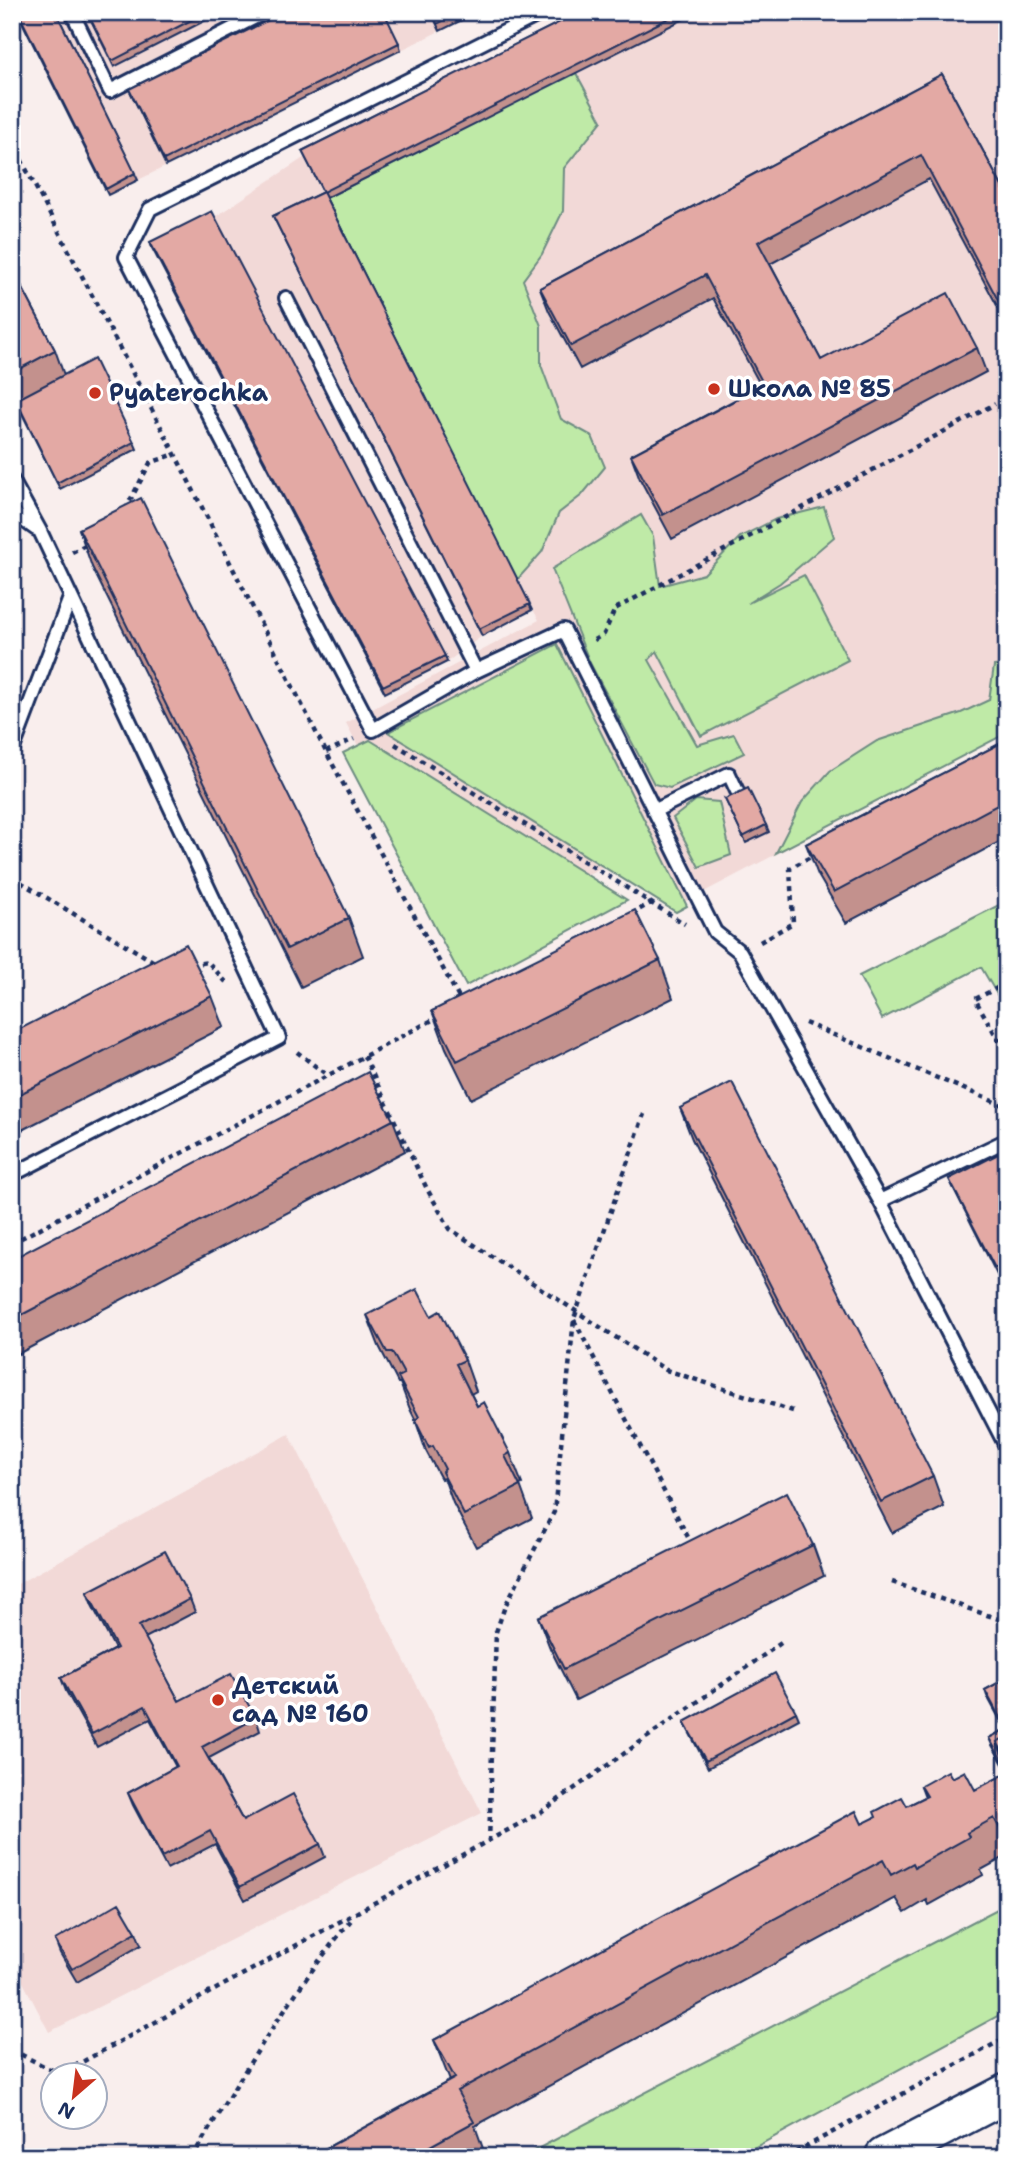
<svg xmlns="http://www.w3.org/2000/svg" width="1019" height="2169" font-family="'Shantell Sans',sans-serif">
  <rect width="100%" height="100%" fill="#f9eeed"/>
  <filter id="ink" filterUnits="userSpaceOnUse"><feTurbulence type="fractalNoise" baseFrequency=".0143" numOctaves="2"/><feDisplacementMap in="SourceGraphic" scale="14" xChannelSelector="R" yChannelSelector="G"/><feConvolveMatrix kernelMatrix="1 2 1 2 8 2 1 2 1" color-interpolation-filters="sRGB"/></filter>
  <g filter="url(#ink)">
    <path fill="#f2d9d7" d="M17,12H478L108,195Z
      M684,12L687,17L697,12H1007V733L679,905L646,845L459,939L346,723L539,620L531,606L532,610L482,636L447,662L385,693L215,217L305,157Z
      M289,1434L482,1813L49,2032L12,1961V1587Z"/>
    <path fill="#bfeaa7" stroke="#6d8c82" stroke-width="2" d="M576,73L602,121L564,168L563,211L542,254L523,280L541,326V365L561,419L592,436L605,467L582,495L559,513L542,552L517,580L326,198Z
      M824,507L834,537L780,583L748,603L804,575L848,660L701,736L657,651L649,660L697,745L734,734L744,753L670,788L654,784L590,663L552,569L641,515L653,536L660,586L704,574L740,537L776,519Z
      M557,644L687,906L676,912L388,732Z
      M1007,665V733L776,853L802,802L830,771L877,741L961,713L989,700L994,666Z
      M370,740L627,900L466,986L343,753Z
      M696,800L719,802L731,855L699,867L673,818Z
      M1007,901V1007L1005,1008L981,967L882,1019L859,976Z
      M1007,1904V2011L737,2157H522Z"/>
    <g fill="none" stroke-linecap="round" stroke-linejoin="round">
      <g stroke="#1b2f5e" stroke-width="18">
        <path id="lane" d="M72,12L110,91L265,12
          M286,298L476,671L373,730L126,257L150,209L536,16L534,12
          M12,480L40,531L279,1038L12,1175
          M12,512L36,529
          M476,671L564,630L715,932L740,952L880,1201L1007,1448
          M12,751L70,598
          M654,811L729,774L737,791
          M880,1201L1007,1140"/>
      </g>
      <g stroke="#1b2f5e" stroke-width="42">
        <path id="secondary" d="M884,2157L1007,2093"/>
      </g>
      <path stroke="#1b2f5e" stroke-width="4.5" stroke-dasharray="5 5" stroke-linecap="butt" d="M12,142L175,454L326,752L460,1000
        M125,510L150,463L175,454
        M72,552L89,543
        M594,640L604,634L615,609L995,404
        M395,744L685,924
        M326,752L354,739
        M12,877L156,963
        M631,914L651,903
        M760,942L793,923L790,868L816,854
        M191,965L208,962L226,982
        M1007,983L975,999L1007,1055
        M805,1023L1007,1107
        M297,1052L327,1075
        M364,1056L427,1189L450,1229L666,1370L793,1411
        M12,1243L438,1017
        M574,1320L689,1539
        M892,1582L1007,1622
        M489,1842L496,1632L505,1606L554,1512L574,1319L644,1114
        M12,2050L60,2074L541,1812L781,1643
        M192,2157C241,2077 292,1991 352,1919
        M787,2157L1007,2037"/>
      <use href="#lane" stroke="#fff" stroke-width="12"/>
      <use href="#secondary" stroke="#fff" stroke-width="37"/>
    </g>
    <path fill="#c3918d" stroke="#1b2f5e" stroke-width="2" d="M17,12H56L138,180L108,195Z
      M87,12H222L114,67Z
      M431,12H478L440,31Z
      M580,12H684L686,18L326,198L532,610L482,636L273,216L323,192L302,151Z
      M399,43L401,50L166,166L129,89Z
      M942,74L1007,196V324L929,179L770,264L821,360L977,348L986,372L672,539L640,479L631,455L761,386L713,298L580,369L549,311L540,288Z
      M150,242L445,656L447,662L385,693L152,248Z
      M12,268L55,350L64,375L134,442L137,449L60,489L12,394Z
      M79,529L349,918L363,956L301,987L92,567Z
      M1007,740V838L846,923L818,875L806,844Z
      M725,799L766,825L769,832L746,843Z
      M660,960L673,998L471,1099L446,1048L432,1011Z
      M212,996L224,1027L12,1135V1033Z
      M680,1108L933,1476L944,1507L892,1533L692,1139Z
      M393,1120L405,1151L12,1357V1259Z
      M1007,1152V1270L997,1275L949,1179Z
      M367,1315L431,1316L465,1360L476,1391L471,1394L477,1406L510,1453L522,1484L520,1485L532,1518L476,1547L453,1503L444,1478L441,1479L426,1451L415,1419L410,1409L400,1383H398L379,1346Z
      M813,1545L824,1576L576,1700L550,1648L538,1617Z
      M87,1592L190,1599L195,1612L145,1638L179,1701L256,1718L260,1731L209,1758L243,1821L320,1844L325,1857L245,1900L215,1844L167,1869L133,1805L128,1793L176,1767L150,1719L97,1747L66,1691L61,1678L115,1649L92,1605Z
      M1007,1678V1771L992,1745L989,1738L1005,1729L987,1696L985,1690Z
      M796,1712L799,1719L708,1768L687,1728L684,1722Z
      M1007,1773V1856L981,1870L983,1875L929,1905L927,1900L905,1913L896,1898L475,2126L486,2157H310L450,2081L434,2040L862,1824L907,1806L925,1797L921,1786L952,1778L975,1790Z
      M136,1932L141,1945L77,1982L60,1953L55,1940Z"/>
    <path fill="#e3a9a4" stroke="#1b2f5e" stroke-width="2" d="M18,12H56L135,173L106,189Z
      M87,12H207L112,61Z
      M285,12H384L399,43L164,160L129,89Z
      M432,12H462L437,24Z
      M580,12H681L323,192L302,151Z
      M942,74L1007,196V317L921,155L758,242L821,360L948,293L977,348L663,515L631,455L764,385L705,275L571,346L540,288Z
      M323,192L530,604L479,629L273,216Z
      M212,211L445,656L383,686L150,242Z
      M12,268L55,350L12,373Z
      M94,359L134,442L57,483L16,400Z
      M141,498L349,918L287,949L79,529Z
      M1007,740V800L834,892L806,844Z
      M748,788L766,825L743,837L725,799Z
      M635,910L660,960L457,1061L432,1011Z
      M186,944L212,996L12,1098V1033Z
      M368,1072L393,1120L12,1320V1259Z
      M732,1082L933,1476L881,1502L680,1108Z
      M1006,1150L1007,1263L995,1268L949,1179Z
      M417,1289L431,1316L440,1311L465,1360L456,1364L477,1406L484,1402L510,1453L505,1456L520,1486L464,1515L442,1472L445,1469L433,1446L429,1448L415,1420L419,1417L398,1377L404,1374L392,1352H387L367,1315Z
      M787,1492L813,1545L564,1669L538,1617Z
      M165,1551L190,1599L139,1626L179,1701L231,1674L256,1718L202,1747L243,1821L293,1794L320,1844L240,1887L210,1831L162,1857L128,1793L177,1766L145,1706L92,1734L61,1678L117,1648L87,1592Z
      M775,1673L796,1712L706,1761L684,1722Z
      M1007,1678V1736L997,1742L1007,1769L989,1738L1006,1729L985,1690Z
      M1007,1736V1759L997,1742Z
      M948,1771L952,1778L965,1771L975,1790L1007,1773V1834L1004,1836L994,1818L967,1833L969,1837L915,1867L913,1863L891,1875L883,1860L457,2091L474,2122L410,2157H310L455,2078L434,2040L856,1811L862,1824L876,1817L874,1812L902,1797L907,1806L927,1796L921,1786Z
      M119,1903L136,1932L72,1969L55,1940Z"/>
  </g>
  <g fill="#c8321e" stroke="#fff" stroke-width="2.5">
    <circle cx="714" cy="389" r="7"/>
    <circle cx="95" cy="393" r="7"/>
    <circle cx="218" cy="1700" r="7"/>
  </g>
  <g text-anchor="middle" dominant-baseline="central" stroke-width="7" stroke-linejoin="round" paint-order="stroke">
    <g font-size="24" font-weight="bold" fill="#1b2f5e" stroke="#fff" text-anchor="start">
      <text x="728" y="389">Школа № 85</text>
      <text x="109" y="393">Pyaterochka</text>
      <text x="232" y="1686">Детский<tspan x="232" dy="28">сад № 160</tspan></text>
    </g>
  </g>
  <rect width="1019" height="2169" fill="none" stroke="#fff" stroke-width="42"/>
  <rect x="21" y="21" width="977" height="2127" fill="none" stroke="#1b2f5e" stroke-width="2.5" filter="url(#ink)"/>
  <g transform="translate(74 2096) rotate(208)"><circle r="33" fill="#ffffff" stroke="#a4acbf" stroke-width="2"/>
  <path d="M0-5L12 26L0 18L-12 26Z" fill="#c8321e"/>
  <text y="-10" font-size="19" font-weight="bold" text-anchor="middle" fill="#1b2f5e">N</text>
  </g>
</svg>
